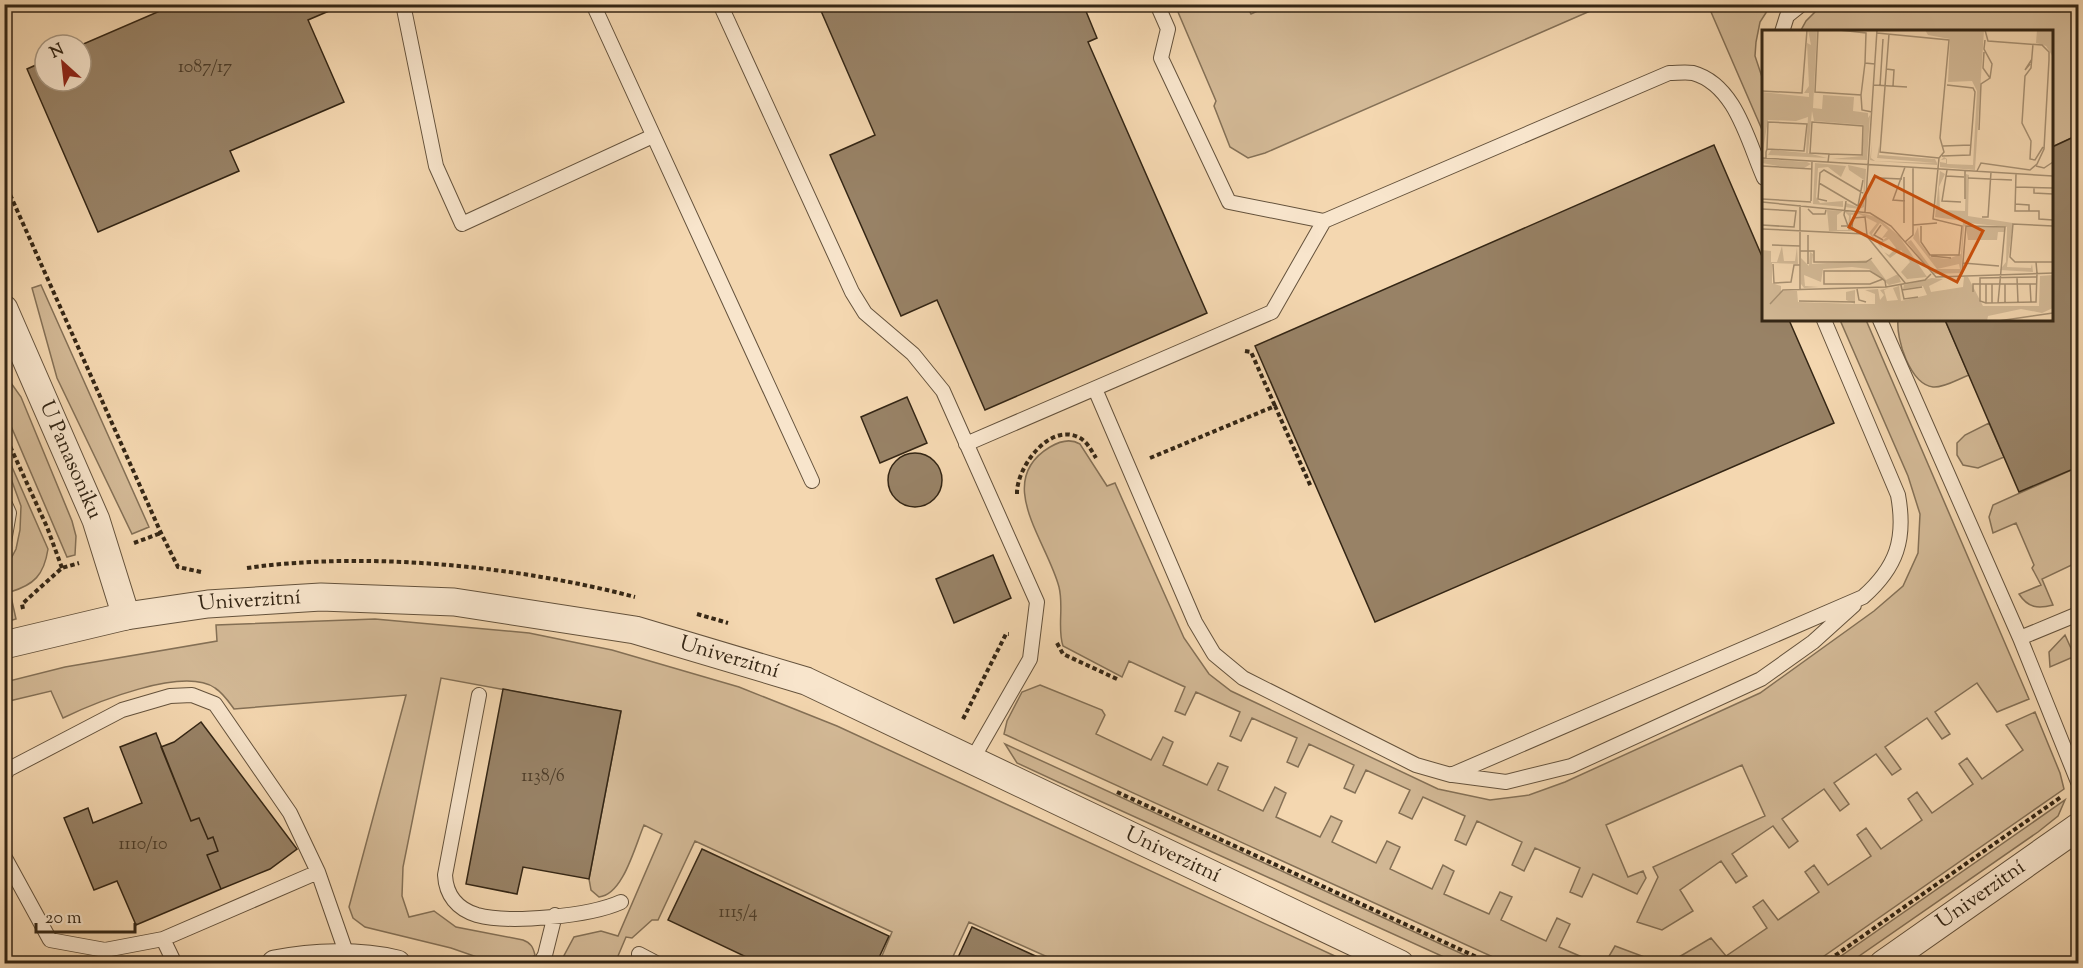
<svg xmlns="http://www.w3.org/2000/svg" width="2083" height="968" font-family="'Sorts Mill Goudy',serif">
  <rect width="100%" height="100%" fill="#f4d7b0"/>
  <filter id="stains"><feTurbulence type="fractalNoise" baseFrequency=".00333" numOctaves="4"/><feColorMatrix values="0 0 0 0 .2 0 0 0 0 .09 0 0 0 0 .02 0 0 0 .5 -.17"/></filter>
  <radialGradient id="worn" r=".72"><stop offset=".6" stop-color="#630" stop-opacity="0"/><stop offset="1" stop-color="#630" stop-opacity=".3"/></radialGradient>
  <path fill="#d3b996" stroke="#847056" stroke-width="1.5" d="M1273,4H1604V5L1265,153L1248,158L1230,147L1214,106L1216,101L1175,5H1246L1251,14Z
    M1708,5H1771L1760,22L1756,42L1755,56L1763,80V132Z
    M1822,5H2078V135L2052,147V32H1800L1806,21Z
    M41,285L149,527L132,534L57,378L32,288Z
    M1840,320H1866L2029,699L1997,712L1977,683L1935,712L1950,734L1942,739L1927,718L1885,747L1901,769L1892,775L1876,754L1834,783L1849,804L1840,811L1824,789L1782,819L1798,841L1789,848L1773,826L1732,854L1747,876L1736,883L1721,861L1680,890L1693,911L1662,930L1637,922L1658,877L1653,867L1765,816L1742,765L1606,825L1628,877L1643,871L1646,878L1637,894L1593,874L1582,897L1570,892L1580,868L1535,848L1524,871L1512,865L1522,842L1477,821L1466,845L1455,840L1465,816L1423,797L1412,819L1399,813L1410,790L1366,770L1355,793L1344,788L1354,765L1309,744L1298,767L1287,762L1297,738L1252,718L1241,741L1230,736L1240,712L1196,692L1185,715L1175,711L1185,687L1129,661L1122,677L1063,646C1057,628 1064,607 1059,587C1047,541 993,481 1050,447C1060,441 1070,438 1080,444L1107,486L1115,483L1184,638L1209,674L1231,691L1438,789L1490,800L1529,795L1565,782L1760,693L1874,611L1903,586L1918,553L1920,514L1908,476Z
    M1898,320H1945L1969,375C1958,379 1944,388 1933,387C1910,384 1896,339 1898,320Z
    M4,373L21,397L72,521L76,536L75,555L67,557L5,412Z
    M1989,423L2004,457L1978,468L1963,465L1957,455V443L1965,435Z
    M5,451L48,549C44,575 34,585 10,592L16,619L5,622V570L16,549L20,530L21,506L5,462Z
    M2078,467V562L2042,579L2053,605C2038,609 2028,608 2019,594L2041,585L2032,568L2034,565L2016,523L1993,533L1989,517L1993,505Z
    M375,619L529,633L612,650L739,687L837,726L1350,963H1061L969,922L950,963H879L892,932L695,841L658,920H652L632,938L626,937L615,963H560L574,937L601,931L618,936L662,834L644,825C635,846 623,895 599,897L591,890L589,879L621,711L441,678L403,867L402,896L409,917L434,911L456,927L523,940C531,943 533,947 535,955L526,963H494L451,948L365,927L353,918L349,907L406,695L234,709C229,702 223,693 215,688C183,666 94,703 63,718L51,691L5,702V682L65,667L217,641L216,625Z
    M2065,635L2075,657L2078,656V669L2073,657L2050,667L2049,652Z
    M1040,685L1102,710L1105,715L1096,734L1151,760L1163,737L1173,742L1163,765L1207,785L1218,763L1228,767L1218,790L1263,811L1275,787L1286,793L1276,817L1320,837L1331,816L1342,821L1332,842L1376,863L1387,841L1400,847L1390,869L1432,889L1443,865L1454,871L1444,894L1489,914L1500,892L1512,897L1501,920L1546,941L1557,918L1570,924L1559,947L1596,963H1506L1004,734L1007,721L1022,692Z
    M2035,712L2060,773L2064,789L1814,963H1605L1615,946L1655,961L1679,957L1711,938L1726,956L1767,928L1753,907L1763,900L1778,920L1819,892L1805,872L1814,865L1828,885L1871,856L1857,835L1866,828L1881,849L1922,820L1908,799L1917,792L1932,813L1973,784L1959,764L1967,758L1982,779L2023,750L2006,725Z
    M1005,744L1482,963H1457L1058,782L1017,763Z
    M2065,800L2058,816L2038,832L1849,963H1831Z"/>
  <path fill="#988266" stroke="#342615" stroke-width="1.5" d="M176,4H335L336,8L308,20L344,102L230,151L239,171L98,232L27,69L45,61V81H81V45Z
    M818,4H1083L1097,38L1088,42L1207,313L985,410L937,300L901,316L830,155L875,135Z
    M2078,135V467L2019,492L1945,320H2052V147Z
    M1714,145L1764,261V320H1789L1834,423L1375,622L1255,346Z
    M907,397L927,443L880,463L861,417Z
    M888 480a27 27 0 1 1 54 0a27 27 0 1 1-54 0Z
    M993,555L1011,598L954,623L936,579Z
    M503,689L621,711L589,879L523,867L517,894L466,884Z
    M201,722L297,849L270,869L221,889L207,855L218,851L213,837L208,839L199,818L191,821L161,747L174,742Z
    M156,733L191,821L199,818L208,839L213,837L218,851L207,855L221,889L136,925L117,881L94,890L64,818L88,808L93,823L142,803L120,747Z
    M702,849L889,936L876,964H761L668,920Z
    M972,927L1053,964H955Z"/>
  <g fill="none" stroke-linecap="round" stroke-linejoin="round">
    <g stroke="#64523c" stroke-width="16">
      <path id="service" d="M403,4L436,166L462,224L653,136
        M593,4L812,481
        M720,4L852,292L865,313L913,354L943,391L1037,602L1030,659L972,760
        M1157,4L1168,29L1161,58L1229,202L1324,221L1669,73C1677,73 1686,72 1693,73C1736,85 1748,142 1764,178
        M1782,32L1787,16L1802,4
        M1880,320L2020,638L2078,782
        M1095,389L1195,622L1214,654L1243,678L1416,765L1451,775L1863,597C1897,567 1906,539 1898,495L1824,320
        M966,444L1272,312L1324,221
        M4,502L9,513L4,542
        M2020,638L2078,614
        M479,695L445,875C446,895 457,909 477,915C510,924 590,916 621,902
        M4,775L9,769L122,710L170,696L192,695L215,704L290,813L318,872L348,958
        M1453,775L1506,782L1571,766L1761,679L1813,642L1854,605
        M4,856L50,940L105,950L163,939L175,964
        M163,939L318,872
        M639,954L658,964
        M540,964L545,955L555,915"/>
    </g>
    <g stroke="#64523c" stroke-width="29">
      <g id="minor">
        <path id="s1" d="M4,309L96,520L126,616"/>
        <path id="s2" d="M4,645L126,616L208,604L321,597L454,602L635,630L806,681L1400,964"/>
        <path d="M275,964C314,956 359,955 397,964"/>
        <path id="s3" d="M1883,964L2078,827"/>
      </g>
    </g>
    <path stroke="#342615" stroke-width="4" stroke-dasharray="4.5 3" stroke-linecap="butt" d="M4,181L161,533L178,567L201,572
      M1245,351L1251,352L1275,406
      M4,433L47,527L62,568
      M1150,458L1275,406L1311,487
      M1017,494C1016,469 1048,423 1078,437C1087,441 1091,450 1096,458
      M134,543L161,533
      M247,568C367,551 518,566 635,597
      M23,609L22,604L62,568L79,563
      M697,614L728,623
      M1057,643L1063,654L1117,679
      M963,719L1006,634H1009
      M1117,792L1492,964
      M1823,964L2061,797"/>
    <use href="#service" stroke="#f8e5cc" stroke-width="14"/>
    <use href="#minor" stroke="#f8e5cc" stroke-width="27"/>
  </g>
  <g text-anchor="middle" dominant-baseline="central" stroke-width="4.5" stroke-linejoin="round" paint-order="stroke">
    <g font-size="18" fill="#4d3d29">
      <text x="205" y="68">1087/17</text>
      <text x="543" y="777">1138/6</text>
      <text x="143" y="845">1110/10</text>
      <text x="738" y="913">1115/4</text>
    </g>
    <g font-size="21" fill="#342615" stroke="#f8e5cc">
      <text stroke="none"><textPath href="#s1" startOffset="165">U Panasoniku</textPath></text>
      <text stroke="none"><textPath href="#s2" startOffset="250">Univerzitní</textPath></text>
      <text stroke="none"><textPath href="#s2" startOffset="736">Univerzitní</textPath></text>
      <text stroke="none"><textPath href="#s2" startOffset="1222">Univerzitní</textPath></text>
      <text stroke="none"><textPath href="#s3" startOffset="120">Univerzitní</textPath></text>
    </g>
  </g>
  <g transform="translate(1762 30)">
    <rect width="291" height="291" fill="#f4d7b0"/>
    <path d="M46,0H55L51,78L60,79L61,65L92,67L91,81L106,83V88L108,85L105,130L70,129L100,126L102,95L52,91L50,81L46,123L65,128L6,125L9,120L44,123L46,87L34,91L6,90L0,126V62L47,67V63H42L47,56L45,13L49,15ZM163,0H222L213,140L178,137V132L184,133V129L179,130L182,127L185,129V134L211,135L215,61L210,51L186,52L188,9L166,5ZM275,0H291V27L284,16L274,13ZM110,112L109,128L113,131L174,133L115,128L117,116V125L173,129L175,133V135L112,131L108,130ZM0,129L45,132L49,134L42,138L16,136L0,133ZM53,133L84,136L79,147L66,137L56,138L54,167L58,173L81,171V177L51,174ZM86,135L104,139L102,177L97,179L83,177L84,173L96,177L101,172L102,150L87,140ZM178,141L183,144L177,157L178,180L203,181L204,144L207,145L206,186L251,193L245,237L269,238L270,234L271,242L238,240L244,232L245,197L206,193L202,197L199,243L171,244L145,212L149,210L170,239H198L197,234L175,239L151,208L156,197L158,213L169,227L186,229L199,224L201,191L173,187ZM65,180L81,181L75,185V200H86L87,186L83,182L98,183L107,185L116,188L137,206L165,247L145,249L139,242L148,232L139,220L128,228L122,222L127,225L134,218L127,209L118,214L121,219L116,214L125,207L120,208L126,200L118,193L110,204L114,211L107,203L115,193L97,184L89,185L88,200L94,201H67ZM208,195L243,198L242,202H236L235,210H206L204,197ZM20,216L22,231H33L35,217L36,234L10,233V253L19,256V261H35L36,272L93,274L84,270V262L93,260V274H113V264L103,260L116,259L118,270L122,265L118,260L127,258L122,260L125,271L136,270L131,258L137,256L139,271L165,265L161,256L141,259L142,255L170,248L181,249L167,256L169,262L201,257L202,247H206L221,276H277L278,246L291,245V278L280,283L259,279L226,286L225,291H0V220L9,221V232H15ZM48,222L51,224L50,234L109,230L124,250L136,244L139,252L127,255L107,239L90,237L61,239L59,252L42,245L43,256L57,257L42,258L39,254V228L47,236Z" fill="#d3b996"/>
    <path fill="none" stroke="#a79072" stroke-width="1.5" d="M56,0L53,62L99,65L100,80L110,82M77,0L104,3L103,33L113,34M115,3L187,10L178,108L182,122L177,128L171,189L200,196L197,225H168L159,212V196M127,4L118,122L177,128M271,14L269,38L263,46L260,93L269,111L268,129L273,130L281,117M222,22L221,38L228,48M268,34L263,40L270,29M124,39L132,40L131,56M112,55L145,57M118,56L121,9M0,61L40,63L45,0M99,65L103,33M0,70V93M217,100L219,54L228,48L230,34L222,19L223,10M181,116L209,115M180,126L208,125L213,62L211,58L185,55M0,128L291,146M4,128V122L5,119L6,92L45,94L42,121L5,119M66,132L67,124L48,123L50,92L101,96L100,125L67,124M0,136L50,139M274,136L282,138L291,132M143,137L131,170L143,171M185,140L180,171L199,172M215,141L219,133L268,140L275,134L282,119L287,30V22L280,15L226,11L223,0M184,146L202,147M142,147V193M117,148L140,149M206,148L250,150M57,153L96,176L101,150M254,157L291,158M272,157V163L291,164M0,169L49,172M203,169V141M49,171L50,131M65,171L56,169L58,143L62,140L101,163M0,172L108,183L129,196L174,247L291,243M253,174L267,175V181H253L254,144M0,179L34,181L32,197L0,195M46,179L51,184H63L64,180M267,181H277V189L291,190M103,182L115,0M220,187H226L229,142M119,195L112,205L121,210M151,195L175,193M79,196H86L82,185L84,171M291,196L251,194L248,227L253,232H291M0,199L103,204L144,254M96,203L90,197L91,188L103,187L105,205M143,212L151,205V137M10,215L38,216M38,221H52V232H104L110,228M169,226L189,228M274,232L275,243L274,272L224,273V254H275M201,233L237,236M11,234L12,253L29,252L32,235H38M46,234V205M200,244L204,196L243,197L236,273M255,248L256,272M121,249L108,254H62V241H108L121,249L123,251L124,257M230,254V273M243,254V273M268,254L269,272M139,255L142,269L156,267M38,259V175M95,259L97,270L104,272M140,260L160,257M211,262V254H224M37,271L93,272M224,273L218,271V248L275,247M8,274L21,260L124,257L163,250L169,244M236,291L291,283"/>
    <path fill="#cd510d" fill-opacity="0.15" stroke="#cd510d" stroke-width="3" d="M113,146L221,201L195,252L87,197Z"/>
    <rect width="291" height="291" fill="none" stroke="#342615" stroke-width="3"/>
  </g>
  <rect width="2083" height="968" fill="none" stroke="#f4d7b0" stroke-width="24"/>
  <rect x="6" y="6" width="2071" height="956" fill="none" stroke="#342615" stroke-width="3"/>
  <rect x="12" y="12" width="2059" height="944" fill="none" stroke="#342615" stroke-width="1.5"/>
  <g transform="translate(63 63) rotate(333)"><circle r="28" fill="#f8e5cc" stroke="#aa9983" stroke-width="1.5"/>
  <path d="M0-4.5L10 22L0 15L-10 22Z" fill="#8f2418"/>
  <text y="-9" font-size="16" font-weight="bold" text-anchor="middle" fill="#342615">N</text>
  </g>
  <path d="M36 923v9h99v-9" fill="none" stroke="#342615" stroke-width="3"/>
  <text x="45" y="923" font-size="18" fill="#342615" stroke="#f8e5cc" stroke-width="4.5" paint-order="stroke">20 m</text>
  <rect width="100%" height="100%" filter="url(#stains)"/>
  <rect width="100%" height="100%" fill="url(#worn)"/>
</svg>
